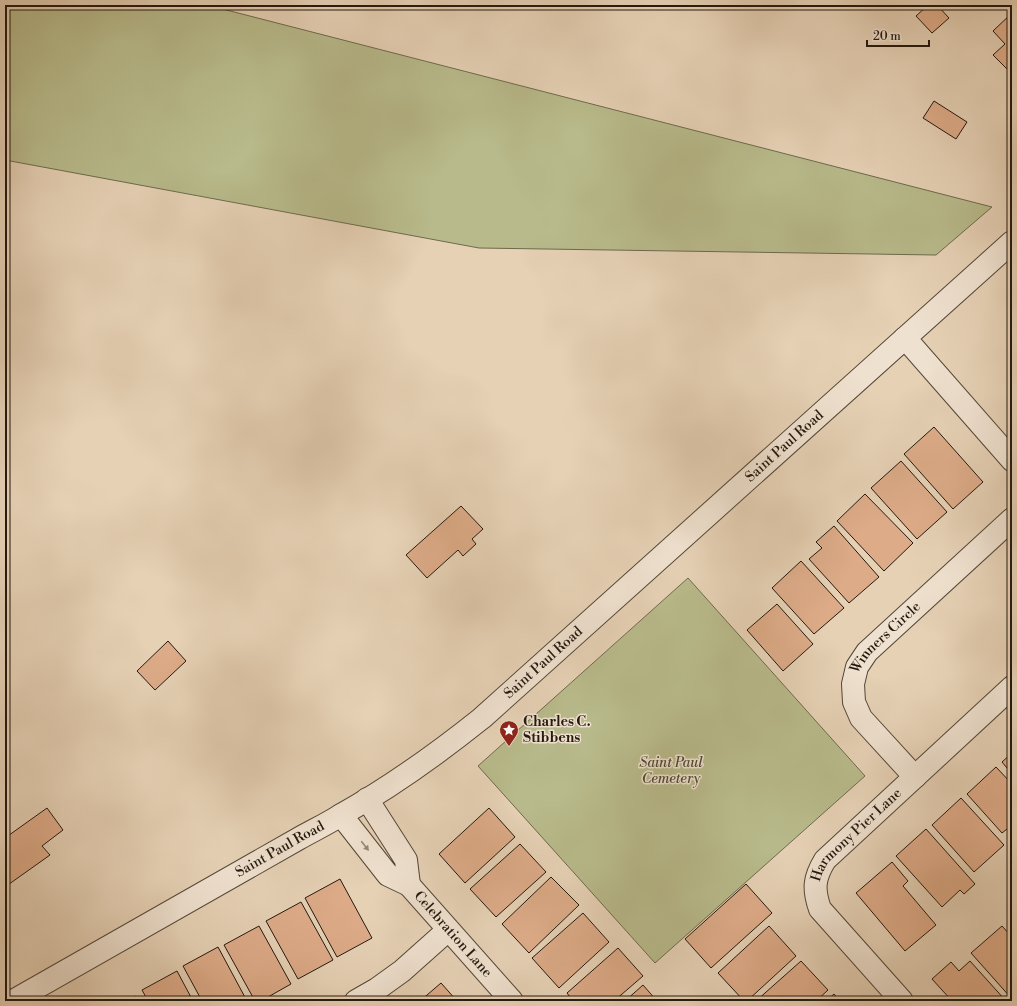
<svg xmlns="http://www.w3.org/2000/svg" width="1017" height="1006" font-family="'Libre Bodoni',serif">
  <rect width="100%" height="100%" fill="#e6d1b5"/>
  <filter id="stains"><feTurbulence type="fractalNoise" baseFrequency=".005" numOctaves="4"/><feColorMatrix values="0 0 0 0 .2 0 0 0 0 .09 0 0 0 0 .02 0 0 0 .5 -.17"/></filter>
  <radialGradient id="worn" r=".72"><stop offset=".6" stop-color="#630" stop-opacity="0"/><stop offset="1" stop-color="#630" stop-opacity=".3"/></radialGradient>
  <path fill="#b8ba8b" stroke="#6e6a4c" d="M5,5H207L992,207L936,255L479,248L5,160Z
    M688,578L865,776L655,963L478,766Z"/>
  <path fill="#ddab88" stroke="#24190e" d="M928,5H937L949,18L932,33L916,16Z
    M1012,13V74L993,55L1005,44L993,31Z
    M934,101L967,122L956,139L923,118Z
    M934,427L983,482L953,509L904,454Z
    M901,461L947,512L917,539L871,488Z
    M865,494L913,543L884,571L837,521Z
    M461,506L483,529L472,539L476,544L463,556L458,550L427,578L406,555Z
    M834,526L879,577L849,603L809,559L822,548L816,542Z
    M801,561L844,608L814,634L772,588Z
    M777,604L813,644L783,671L747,630Z
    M168,641L186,661L155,690L137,671Z
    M1012,753V774L1002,762Z
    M996,767L1012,784V825L1002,833L967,794Z
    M961,798L1004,845L974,872L932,825Z
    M47,808L63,830L42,846L50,855L5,887V838Z
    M489,808L515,837L465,883L439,854Z
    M926,829L975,884L964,894L960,890L942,907L896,856Z
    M520,844L546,872L496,917L470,889Z
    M892,862L908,881L903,886L936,925L905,951L856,893Z
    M551,877L579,905L529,953L502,924Z
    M340,879L372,938L337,957L305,898Z
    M746,884L772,913L711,968L685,939Z
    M301,902L333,960L298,979L266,921Z
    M583,913L609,942L559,988L532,958Z
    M259,926L291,984L261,1001H255L224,945Z
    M769,926L796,956L747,1001H744L718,973Z
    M1002,926L1012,937V999L971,953Z
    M218,947L247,1001H202L183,966Z
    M618,948L643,976L614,1001H573L567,993Z
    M801,961L828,990L816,1001H756Z
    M970,961L1006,1001H952L932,979L951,962L959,971Z
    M177,971L193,1001H148L142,990Z
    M441,983L457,1001H420Z
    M643,985L657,1001H625Z
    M834,994L840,1001H826Z
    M136,996L139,1001H127Z"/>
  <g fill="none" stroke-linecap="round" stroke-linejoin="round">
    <g stroke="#544738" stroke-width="24">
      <g id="minor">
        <path d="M905,338L1012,460"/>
        <path id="s1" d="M915,777L861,718L854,702L853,684L857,667L867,652L1012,519"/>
        <path d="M341,815L388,875L409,885L406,860L367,799"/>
        <path id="s2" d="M409,885L512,1001"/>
        <path id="s3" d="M13,1001L298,839C312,831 327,824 341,815C391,787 437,754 482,718L1012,242"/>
        <path d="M356,1001L377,989L402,971L448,930"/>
        <path id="s4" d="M902,1001L820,909C813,889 814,878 825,860L1012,687"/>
      </g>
    </g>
    <use href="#minor" stroke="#efe1cf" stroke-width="22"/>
  </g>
  <defs><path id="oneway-solid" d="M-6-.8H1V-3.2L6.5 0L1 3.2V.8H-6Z"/></defs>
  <use fill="#948778" href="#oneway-solid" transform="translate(365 846) rotate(52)"/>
  <defs>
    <g id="sight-pin" transform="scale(1)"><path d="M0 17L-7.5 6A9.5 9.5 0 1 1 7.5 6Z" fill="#8f2418" stroke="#efe1cf"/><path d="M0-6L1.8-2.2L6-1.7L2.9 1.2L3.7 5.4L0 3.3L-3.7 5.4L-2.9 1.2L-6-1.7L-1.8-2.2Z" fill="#fff"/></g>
  </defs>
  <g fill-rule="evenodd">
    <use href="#sight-pin" x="509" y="730"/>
  </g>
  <g text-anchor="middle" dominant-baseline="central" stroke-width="3" stroke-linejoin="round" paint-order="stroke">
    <g font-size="14" fill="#24190e" stroke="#efe1cf">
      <text stroke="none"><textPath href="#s3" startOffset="955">Saint Paul Road</textPath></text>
      <text stroke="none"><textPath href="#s1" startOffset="174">Winners Circle</textPath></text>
      <text stroke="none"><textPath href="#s3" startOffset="631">Saint Paul Road</textPath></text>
      <text stroke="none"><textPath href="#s4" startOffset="214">Harmony Pier Lane</textPath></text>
      <text stroke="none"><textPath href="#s3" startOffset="307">Saint Paul Road</textPath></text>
      <text stroke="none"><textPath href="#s2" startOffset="66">Celebration Lane</textPath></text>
    </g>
    <g font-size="14" font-weight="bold" fill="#24190e" stroke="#efe1cf" text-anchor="start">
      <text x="523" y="722">Charles C.<tspan x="523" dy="16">Stibbens</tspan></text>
    </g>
    <g font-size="14" font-style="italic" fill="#504934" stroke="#efe1cf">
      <text x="671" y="763">Saint Paul<tspan x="671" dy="16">Cemetery</tspan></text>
    </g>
  </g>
  <rect width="1017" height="1006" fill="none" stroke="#e6d1b5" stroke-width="20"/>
  <rect x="6" y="6" width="1005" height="994" fill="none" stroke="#24190e" stroke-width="2"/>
  <rect x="10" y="10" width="997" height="986" fill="none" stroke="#24190e"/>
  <path d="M867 40v6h62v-6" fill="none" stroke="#24190e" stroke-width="2"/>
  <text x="873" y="40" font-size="12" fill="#24190e" stroke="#efe1cf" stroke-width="3" paint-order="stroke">20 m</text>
  <rect width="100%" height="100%" filter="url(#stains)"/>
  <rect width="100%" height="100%" fill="url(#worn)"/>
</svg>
